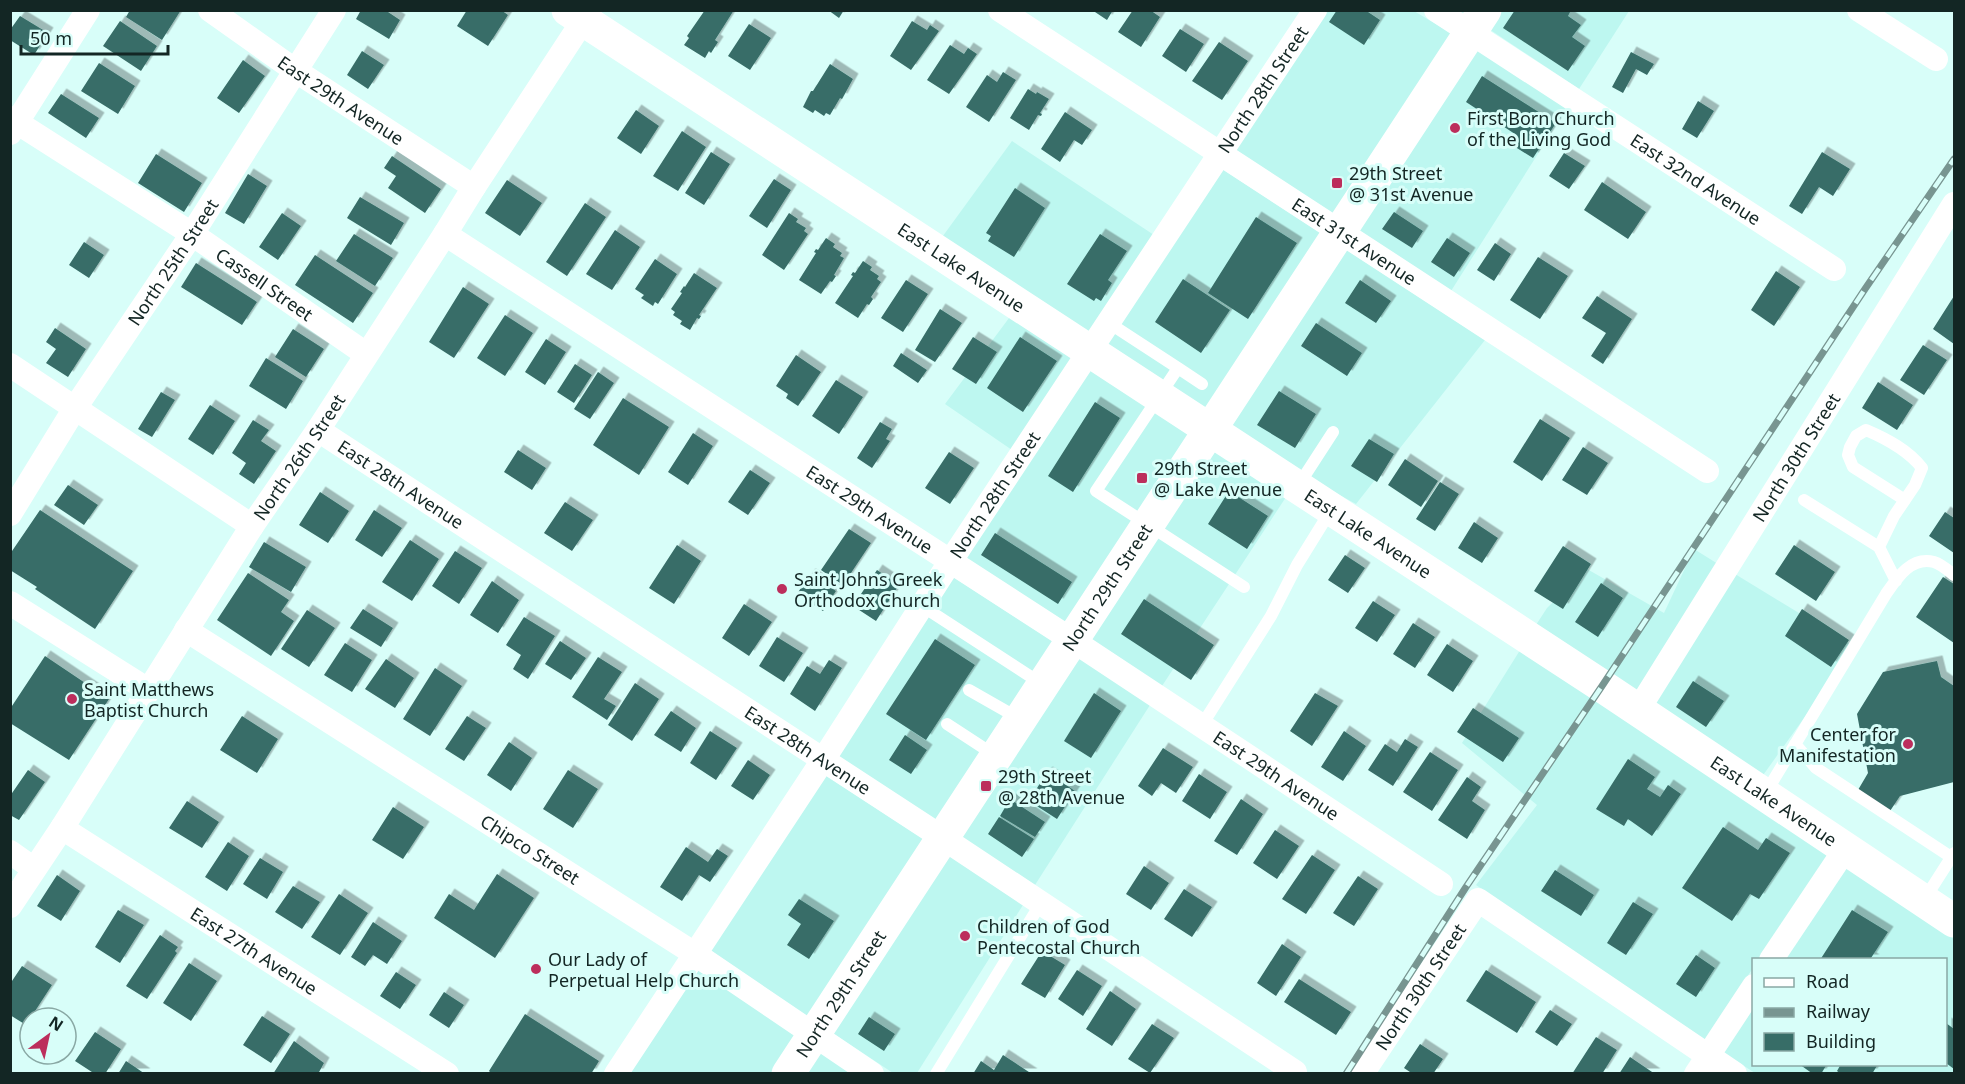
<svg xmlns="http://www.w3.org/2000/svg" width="1965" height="1084" font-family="'Noto Sans',sans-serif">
  <defs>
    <filter id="shadow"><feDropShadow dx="5.5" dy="-5.5" stdDeviation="0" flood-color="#0004"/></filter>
  </defs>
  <rect width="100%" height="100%" fill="#d8fef9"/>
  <path fill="#bdf7f0" d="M1328,11H1414L1456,36L1337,216L1235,150Z
    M1497,11H1629L1579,89L1486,27Z
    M1473,47L1567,108L1451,291L1354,227Z
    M1012,141L1154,235L1088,336L940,240Z
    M1222,169L1325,236L1208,415L1105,347Z
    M1342,247L1485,340L1356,504L1301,474L1225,426Z
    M1012,314L1075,355L1012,450L945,404Z
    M1092,366L1196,434L1070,625L965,558Z
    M1213,445L1288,494L1162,686L1087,636Z
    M1694,549L1718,564L1636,695L1534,628L1547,608L1587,569L1664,613Z
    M1735,574L1855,647L1761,778L1653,706Z
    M953,577L1057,644L940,823L837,756Z
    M1522,647L1831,853L1759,959L1754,960L1753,968L1705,1040L1476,885L1537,805L1462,743Z
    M1074,655L1150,705L1035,885L957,834Z
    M825,775L928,842L811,1019L710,950Z
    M945,853L1023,905L917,1073H893L828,1030Z
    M1847,864L1954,937V1073H1755L1722,1052L1753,1005L1754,1064H1946V960L1784,959Z
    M698,969L799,1038L776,1073L629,1074Z
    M816,1049L852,1074H800Z"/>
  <path fill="#376d67" filter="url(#shadow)" d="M130,10H181L162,40L126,17Z
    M361,10H385L400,20L389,39L356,19Z
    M467,10H501L508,15L488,46L457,26Z
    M705,10H734L715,40L718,42L711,53L709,51L705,58L684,45L689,38L687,36Z
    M828,10H844L839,18Z
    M1092,10H1113L1107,20Z
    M1133,10H1150L1160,17L1141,47L1118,32Z
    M1337,10H1365L1380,20L1364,45L1329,22Z
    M1515,10H1571L1568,16L1581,25L1572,37L1585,46L1568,71L1503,28Z
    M20,16L48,33L34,55L10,40V30Z
    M120,21L157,46L141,71L103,46Z
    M912,21L927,30L930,25L939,31L911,70L890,56Z
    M749,24L771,38L750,70L728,56Z
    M1180,29L1204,44L1186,72L1162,56Z
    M1219,42L1248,61L1222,100L1192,81Z
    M950,45L964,54L968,48L977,54L949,94L927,80Z
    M362,51L384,65L368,89L347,75Z
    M1631,52L1654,64L1647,75L1636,69L1623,93L1612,87Z
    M243,60L265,76L239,113L217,98Z
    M99,63L135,86L118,114L81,91Z
    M830,64L853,79L842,99L840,98L830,115L826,113L824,116L815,110L813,113L803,107L811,91H813Z
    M1003,72L1016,80L989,122L966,107L987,75L997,82Z
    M1482,76L1556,123L1533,158L1509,143L1515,134L1466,102Z
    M1028,89L1036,94L1037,92L1049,99L1040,113L1042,114L1041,116L1038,115L1029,130L1010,118Z
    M61,94L99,118L86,138L48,113Z
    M1698,101L1714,111L1697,138L1682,129Z
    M636,110L659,126L641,154L617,138Z
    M1065,112L1092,130L1082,145L1074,140L1060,162L1041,149Z
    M682,131L706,147L678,191L653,176Z
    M711,152L730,164L704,205L685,193Z
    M1822,152L1850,169L1833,196L1819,187L1802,214L1789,206Z
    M1564,153L1585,166L1569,189L1549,176Z
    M156,154L202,183L184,212L138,183Z
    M392,156L441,189L425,213L388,188L396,176L384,168Z
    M248,174L267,186L244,224L225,213Z
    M774,179L791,190L767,228L749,216Z
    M507,180L542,203L520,236L485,213Z
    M1602,182L1646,212L1628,239L1584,210Z
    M1015,188L1045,208L1014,257L988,241L991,236L986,233Z
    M360,197L404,223L391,245L347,218Z
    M585,203L606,217L567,276L546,262Z
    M1394,212L1423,231L1412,248L1382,229Z
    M282,213L301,226L278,260L259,247Z
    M789,213L798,219L796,222L806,228L804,231L808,234L784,270L762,255Z
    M1256,217L1297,243L1248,319L1208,293Z
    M615,230L640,247L612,290L586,274Z
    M354,234L393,258L375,286L336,261Z
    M1100,234L1127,251L1108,280L1112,283L1101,301L1096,298L1094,301L1067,284Z
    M826,238L835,244L833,247L842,253L840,256L844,258L834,275L836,276L832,282L830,281L821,294L799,280L816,253L814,252L816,249L818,250Z
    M1447,238L1470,253L1454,277L1431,262Z
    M84,242L104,255L89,278L69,265Z
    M1495,243L1511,254L1494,281L1477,270Z
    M315,255L373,293L353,323L295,285Z
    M1538,257L1568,276L1540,319L1510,300Z
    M655,259L677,274L658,304L655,302L653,306L641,298L644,295L635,289Z
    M863,261L872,267L870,270L879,276L877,279L881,282L871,297L873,299L869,305L867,304L858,318L835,303L853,276L851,275L853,272L855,273Z
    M196,263L257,302L242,325L181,287Z
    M1776,271L1800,287L1774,326L1751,310Z
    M694,273L717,288L699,315L701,316L699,319L697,318L690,330L680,324L682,321L673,315L675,312L671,309L682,293L680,292L684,286L685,287Z
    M1183,279L1230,310L1201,353L1155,322Z
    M906,280L928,294L903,332L881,318Z
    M1360,280L1391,301L1376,323L1345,303Z
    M463,287L489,304L454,358L429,342Z
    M1597,296L1632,319L1603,364L1591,356L1606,333L1582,318Z
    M1954,296V344L1933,329Z
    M940,309L962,323L935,362L915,350Z
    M505,315L533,333L505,376L477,358Z
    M1316,323L1362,353L1347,376L1301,346Z
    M55,328L86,349L68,377L46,363L56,349L46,342Z
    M293,329L324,349L306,377L275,357Z
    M973,337L997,352L976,384L952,369Z
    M1020,337L1057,361L1023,412L987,388Z
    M546,339L566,352L545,385L525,372Z
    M1923,345L1947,360L1924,395L1900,380Z
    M901,353L927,370L918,383L893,366Z
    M796,355L821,372L798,406L786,398L788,394L776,386Z
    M266,358L303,381L286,409L249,386Z
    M575,364L592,375L574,403L557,392Z
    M598,372L614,383L590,419L574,409Z
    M836,380L863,397L839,434L812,416Z
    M1878,382L1913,405L1897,430L1862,408Z
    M1279,391L1316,414L1295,448L1257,425Z
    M161,392L175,400L152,437L138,429Z
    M623,398L669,427L639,475L593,445Z
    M1095,402L1120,418L1073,492L1048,476Z
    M210,405L235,421L213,455L188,439Z
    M1540,419L1570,438L1542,481L1513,462Z
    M253,420L269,430L261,441L276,451L254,484L239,474L246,463L232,453Z
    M880,422L892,429L886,439L890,441L872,468L857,458Z
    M693,433L713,446L688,485L668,472Z
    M1369,439L1394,454L1377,482L1351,466Z
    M1583,447L1608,463L1587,495L1562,480Z
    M518,450L546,468L532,490L504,472Z
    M949,452L974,468L950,504L925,488Z
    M1405,459L1438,481L1421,507L1388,485Z
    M750,470L770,483L748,515L728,502Z
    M1440,482L1459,494L1435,531L1416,519Z
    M68,485L98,505L84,525L54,505Z
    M1229,491L1268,516L1247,549L1208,524Z
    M320,492L349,511L328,543L299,525Z
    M565,502L593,520L572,551L544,533Z
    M40,510L133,571L95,629L35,589L37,587L10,570V554Z
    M374,510L402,528L382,557L355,540Z
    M1945,512L1954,518V553L1929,536Z
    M1474,522L1498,538L1482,563L1458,548Z
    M849,529L871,543L843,585L821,570Z
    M995,533L1072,582L1058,604L981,555Z
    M410,540L439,559L412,601L382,582Z
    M264,542L306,567L291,592L249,567Z
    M677,545L701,561L674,604L649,588Z
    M1794,545L1835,572L1816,601L1775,574Z
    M1563,546L1591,564L1563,609L1534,591Z
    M455,551L482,568L459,604L432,586Z
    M1345,555L1365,568L1348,593L1328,580Z
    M877,570L899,585L876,621L853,606Z
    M248,573L289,600L281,612L294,621L271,656L217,620Z
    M810,574L836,591L823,611L797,594Z
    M1943,577L1954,584V643L1916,617Z
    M492,581L519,600L498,633L470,615Z
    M1601,583L1623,598L1598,637L1575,622Z
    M1144,599L1214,645L1191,680L1121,634Z
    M1373,601L1395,615L1377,642L1355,628Z
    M744,604L772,622L749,656L722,638Z
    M363,609L393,628L381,647L350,628Z
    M1802,609L1849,640L1831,667L1785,636Z
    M307,610L335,628L309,667L281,649Z
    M524,617L555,636L528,679L513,669L521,655L506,645Z
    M1413,623L1435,637L1415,668L1393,654Z
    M777,637L803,653L784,682L759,666Z
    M935,639L975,665L926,740L886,714Z
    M560,641L586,658L571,680L545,664Z
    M345,643L372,660L352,692L324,675Z
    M1447,644L1473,661L1453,692L1427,675Z
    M45,656L109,699L69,760L10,723V709Z
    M598,657L622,672L604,699L616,706L607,720L572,697Z
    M386,659L414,678L395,708L365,689Z
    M829,660L842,668L815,711L790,694L807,666L820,674Z
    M1937,661L1941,677L1954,686V782L1900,796L1890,811L1858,790L1868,773L1857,714L1883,672Z
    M435,668L462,686L430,736L403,719Z
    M1693,681L1724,701L1706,727L1676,707Z
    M635,683L659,699L632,741L608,725Z
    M1094,693L1121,711L1091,758L1064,741Z
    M1315,693L1338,706L1312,746L1290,731Z
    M1473,708L1519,738L1503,762L1457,732Z
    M671,711L696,728L681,752L654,735Z
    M242,716L278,739L257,773L220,750Z
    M467,716L486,728L464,761L445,749Z
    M710,731L737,748L716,780L690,763Z
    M1344,731L1366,746L1343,781L1321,767Z
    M905,735L927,750L911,774L889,760Z
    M1405,739L1418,747L1393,786L1368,770L1385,744L1397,752Z
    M509,742L532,758L511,791L487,775Z
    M1163,748L1193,767L1176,793L1161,783L1152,796L1138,786Z
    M1430,752L1458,770L1432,811L1403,792Z
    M1628,759L1655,777L1647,789L1660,797L1668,785L1681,794L1652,836L1628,819L1624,826L1596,809Z
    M748,760L770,775L753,800L731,786Z
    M28,770L45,782L19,820L10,815V796Z
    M568,770L598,789L573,828L543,809Z
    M1047,772L1075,791L1057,819L1029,801Z
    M1199,774L1227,792L1210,819L1182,801Z
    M1467,777L1481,787L1472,801L1485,810L1467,839L1438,820Z
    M1010,799L1045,822L1035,837L1000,816Z
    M1241,799L1263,814L1237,855L1214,841Z
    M187,801L219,822L202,848L169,828Z
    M393,807L424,827L403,859L372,840Z
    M999,817L1034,839L1022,857L988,834Z
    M1723,827L1758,850L1766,838L1790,853L1759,899L1750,894L1732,921L1682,888Z
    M1275,830L1299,846L1277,879L1253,863Z
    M228,842L249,856L227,891L205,877Z
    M686,847L708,862L717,849L728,856L710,882L699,875L682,901L660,887Z
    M1312,855L1335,870L1306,914L1282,899Z
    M260,858L283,872L267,899L243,884Z
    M1144,866L1169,883L1151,910L1126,894Z
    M1555,870L1594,895L1581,916L1541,891Z
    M497,874L534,898L495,958L434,918L449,894L474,910Z
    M57,875L80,891L61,921L37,906Z
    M1358,876L1378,889L1354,926L1333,913Z
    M293,886L320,902L302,929L275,912Z
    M1184,889L1212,907L1192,937L1164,919Z
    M339,894L368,913L340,955L311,937Z
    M799,899L834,921L809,959L787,945L801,924L788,915Z
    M1633,902L1653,914L1626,955L1607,943Z
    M118,910L144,925L120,963L95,947Z
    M1852,910L1888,932L1871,958L1874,960H1820Z
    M373,922L402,941L387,964L373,955L365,966L351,957Z
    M160,935L178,947L175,951L177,953L147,999L126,986Z
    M1282,944L1301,957L1276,996L1257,983Z
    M1042,951L1065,965L1045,998L1021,984Z
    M1696,955L1715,968L1696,997L1676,984Z
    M189,963L217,981L191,1021L163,1003Z
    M22,966L52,985L26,1025L10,1015V984Z
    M1077,970L1102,986L1083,1016L1058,999Z
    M1486,970L1536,1002L1517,1033L1466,1001Z
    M396,972L416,985L400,1009L380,996Z
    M1299,979L1351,1012L1336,1035L1284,1002Z
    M1110,991L1136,1009L1112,1046L1086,1029Z
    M444,992L464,1005L449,1028L429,1015Z
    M1550,1010L1572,1024L1557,1046L1535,1032Z
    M525,1014L599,1061L591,1074H492L489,1071Z
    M262,1016L290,1034L271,1063L243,1045Z
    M869,1017L895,1034L884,1051L858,1034Z
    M1946,1023L1954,1029V1069L1946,1063Z
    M1152,1024L1174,1038L1150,1073L1128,1059Z
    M95,1032L121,1049L105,1074H95L75,1061Z
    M1596,1037L1617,1050L1602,1074H1572Z
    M294,1041L324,1063L318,1074H273Z
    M1420,1044L1443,1059L1433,1074H1413L1404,1068Z
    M1003,1055L1032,1074H973L981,1061L994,1070Z
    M1630,1057L1655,1074H1619Z
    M126,1061L135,1067L145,1074H118Z
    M1799,1064H1827L1821,1074H1813Z
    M1841,1064H1878L1872,1074H1841L1837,1071Z"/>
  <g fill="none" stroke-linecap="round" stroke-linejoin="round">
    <path stroke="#fff" stroke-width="12" d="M1109,323L1178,368L1096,491L1244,587
      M1178,368L1202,384
      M1298,486L1333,432
      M1804,500L1879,547
      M1896,581L1879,547L1894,516L1915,485L1922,468C1908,450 1887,439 1866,430L1856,436L1850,447L1848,455L1853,467L1905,500
      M922,606L1042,684
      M969,690L1020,719
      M947,724L996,756
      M1202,725L1271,616L1297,565L1331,510
      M1795,744L1816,768L1951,857
      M1765,794L1886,594C1897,578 1911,556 1934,562C1941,564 1949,571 1954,575
      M1924,900L1954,853
      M936,1074L1041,903"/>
    <g stroke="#fff" stroke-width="24">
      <path id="s1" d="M210,10L296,71L474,187"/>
      <path id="s2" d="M1000,10L1707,471"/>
      <path id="s3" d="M1436,10L1834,269"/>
      <path d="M1859,10L1936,59"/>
      <path id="s4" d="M10,118L192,234L366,354"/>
      <path d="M10,133L88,10"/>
      <path id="s5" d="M445,234L1072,640L1441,884"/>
      <path d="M10,365L252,526"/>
      <path id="s6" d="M318,430L943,838L1295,1072"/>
      <path id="s7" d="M10,514L75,408L192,234L334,10"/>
      <path d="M10,603L148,690"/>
      <path id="s8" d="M186,630L695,954L872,1074"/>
      <path id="s9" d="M1638,710L1954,204"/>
      <path id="s10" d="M62,828L447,1074"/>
      <path d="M10,852L34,869"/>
      <path id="s11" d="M10,906L62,828L252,526L318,430L445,234L474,187L590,10"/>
      <path d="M1771,960L1846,848"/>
      <path id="s12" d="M616,1074L823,760L950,562L1315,10"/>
      <path id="s13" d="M1362,1074L1478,900L1735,1074"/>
      <path d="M1696,1074L1754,986"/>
    </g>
    <g stroke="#fff" stroke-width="33">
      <path id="s14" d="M568,10L1602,686L1954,921"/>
      <path id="s15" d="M788,1074L1485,10"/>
    </g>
    <g stroke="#789591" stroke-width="7">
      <path id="rail" d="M1346,1074L1466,887L1602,686L1865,289L1954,159"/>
    </g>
    <use href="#rail" stroke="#d8fef9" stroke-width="4.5" stroke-dasharray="14" stroke-linecap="butt"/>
  </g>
  <g fill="#bc2e5c" stroke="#d8fef9" stroke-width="2">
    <circle cx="1455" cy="128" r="6"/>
    <rect x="1331" y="177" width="12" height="12" rx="3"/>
    <rect x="1136" y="472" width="12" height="12" rx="3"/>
    <circle cx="782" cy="589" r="6"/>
    <circle cx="72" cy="699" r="6"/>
    <circle cx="1908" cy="744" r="6"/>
    <rect x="980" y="780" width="12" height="12" rx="3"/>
    <circle cx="965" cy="936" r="6"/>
    <circle cx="536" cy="969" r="6"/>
  </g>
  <g text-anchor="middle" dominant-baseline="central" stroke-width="6" stroke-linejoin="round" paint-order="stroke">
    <g font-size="18" fill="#132624" stroke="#d8fef9">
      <text stroke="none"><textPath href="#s12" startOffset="1178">North 28th Street</textPath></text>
      <text stroke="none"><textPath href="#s1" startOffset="159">East 29th Avenue</textPath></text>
      <text stroke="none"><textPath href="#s3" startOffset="310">East 32nd Avenue</textPath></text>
      <text stroke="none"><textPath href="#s2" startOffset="423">East 31st Avenue</textPath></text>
      <text stroke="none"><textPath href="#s7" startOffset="300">North 25th Street</textPath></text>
      <text stroke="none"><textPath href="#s14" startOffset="470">East Lake Avenue</textPath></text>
      <text stroke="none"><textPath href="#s4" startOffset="304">Cassell Street</textPath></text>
      <text stroke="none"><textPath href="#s11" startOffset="534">North 26th Street</textPath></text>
      <text stroke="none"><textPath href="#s9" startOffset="298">North 30th Street</textPath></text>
      <text stroke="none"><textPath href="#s6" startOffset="99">East 28th Avenue</textPath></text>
      <text stroke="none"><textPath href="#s12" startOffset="692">North 28th Street</textPath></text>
      <text stroke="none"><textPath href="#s5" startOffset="506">East 29th Avenue</textPath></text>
      <text stroke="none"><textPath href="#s14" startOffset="956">East Lake Avenue</textPath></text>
      <text stroke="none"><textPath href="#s15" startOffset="582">North 29th Street</textPath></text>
      <text stroke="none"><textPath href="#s6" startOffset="585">East 28th Avenue</textPath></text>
      <text stroke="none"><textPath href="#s5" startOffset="992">East 29th Avenue</textPath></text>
      <text stroke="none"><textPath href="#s14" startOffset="1442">East Lake Avenue</textPath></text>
      <text stroke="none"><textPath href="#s8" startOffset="408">Chipco Street</textPath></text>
      <text stroke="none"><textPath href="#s10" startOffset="228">East 27th Avenue</textPath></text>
      <text stroke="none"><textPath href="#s13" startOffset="105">North 30th Street</textPath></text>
      <text stroke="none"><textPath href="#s15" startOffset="96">North 29th Street</textPath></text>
    </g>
    <g font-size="18" fill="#132624" stroke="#d8fef9" text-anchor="start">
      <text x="1467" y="118">First Born Church<tspan x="1467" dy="21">of the Living God</tspan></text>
      <text x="1349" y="173">29th Street<tspan x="1349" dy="21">@ 31st Avenue</tspan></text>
      <text x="1154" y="468">29th Street<tspan x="1154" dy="21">@ Lake Avenue</tspan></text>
      <text x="794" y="579">Saint Johns Greek<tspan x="794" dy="21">Orthodox Church</tspan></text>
      <text x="84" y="689">Saint Matthews<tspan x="84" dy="21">Baptist Church</tspan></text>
      <text x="1896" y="734" text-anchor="end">Center for<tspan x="1896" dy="21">Manifestation</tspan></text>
      <text x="998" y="776">29th Street<tspan x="998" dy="21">@ 28th Avenue</tspan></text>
      <text x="977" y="926">Children of God<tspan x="977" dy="21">Pentecostal Church</tspan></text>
      <text x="548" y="959">Our Lady of<tspan x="548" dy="21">Perpetual Help Church</tspan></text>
    </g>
  </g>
  <rect width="1965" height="1084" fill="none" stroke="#132624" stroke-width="24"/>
  <rect x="1752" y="958" width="195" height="108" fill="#d8fef9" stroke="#89a8a4" stroke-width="1.5"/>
  <rect x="1764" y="978" width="30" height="9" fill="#ffffff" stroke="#89a8a4" stroke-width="1.5"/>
  <text x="1806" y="988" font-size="18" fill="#132624">Road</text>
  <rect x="1764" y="1008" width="30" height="9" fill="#789591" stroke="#89a8a4" stroke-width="1.5"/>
  <text x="1806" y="1018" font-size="18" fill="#132624">Railway</text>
  <rect x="1764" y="1033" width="30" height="18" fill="#376d67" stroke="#89a8a4" stroke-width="1.5"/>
  <text x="1806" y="1048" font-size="18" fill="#132624">Building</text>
  <g transform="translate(48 1036) rotate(33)"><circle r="28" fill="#d8fef9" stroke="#89a8a4" stroke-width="1.5"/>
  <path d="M0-4.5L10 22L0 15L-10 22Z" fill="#bc2e5c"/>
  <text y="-9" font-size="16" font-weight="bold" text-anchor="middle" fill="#132624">N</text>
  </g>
  <path d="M21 45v9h147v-9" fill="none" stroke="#132624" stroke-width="3"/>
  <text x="30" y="45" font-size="18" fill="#132624" stroke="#d8fef9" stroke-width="4.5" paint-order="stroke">50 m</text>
</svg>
